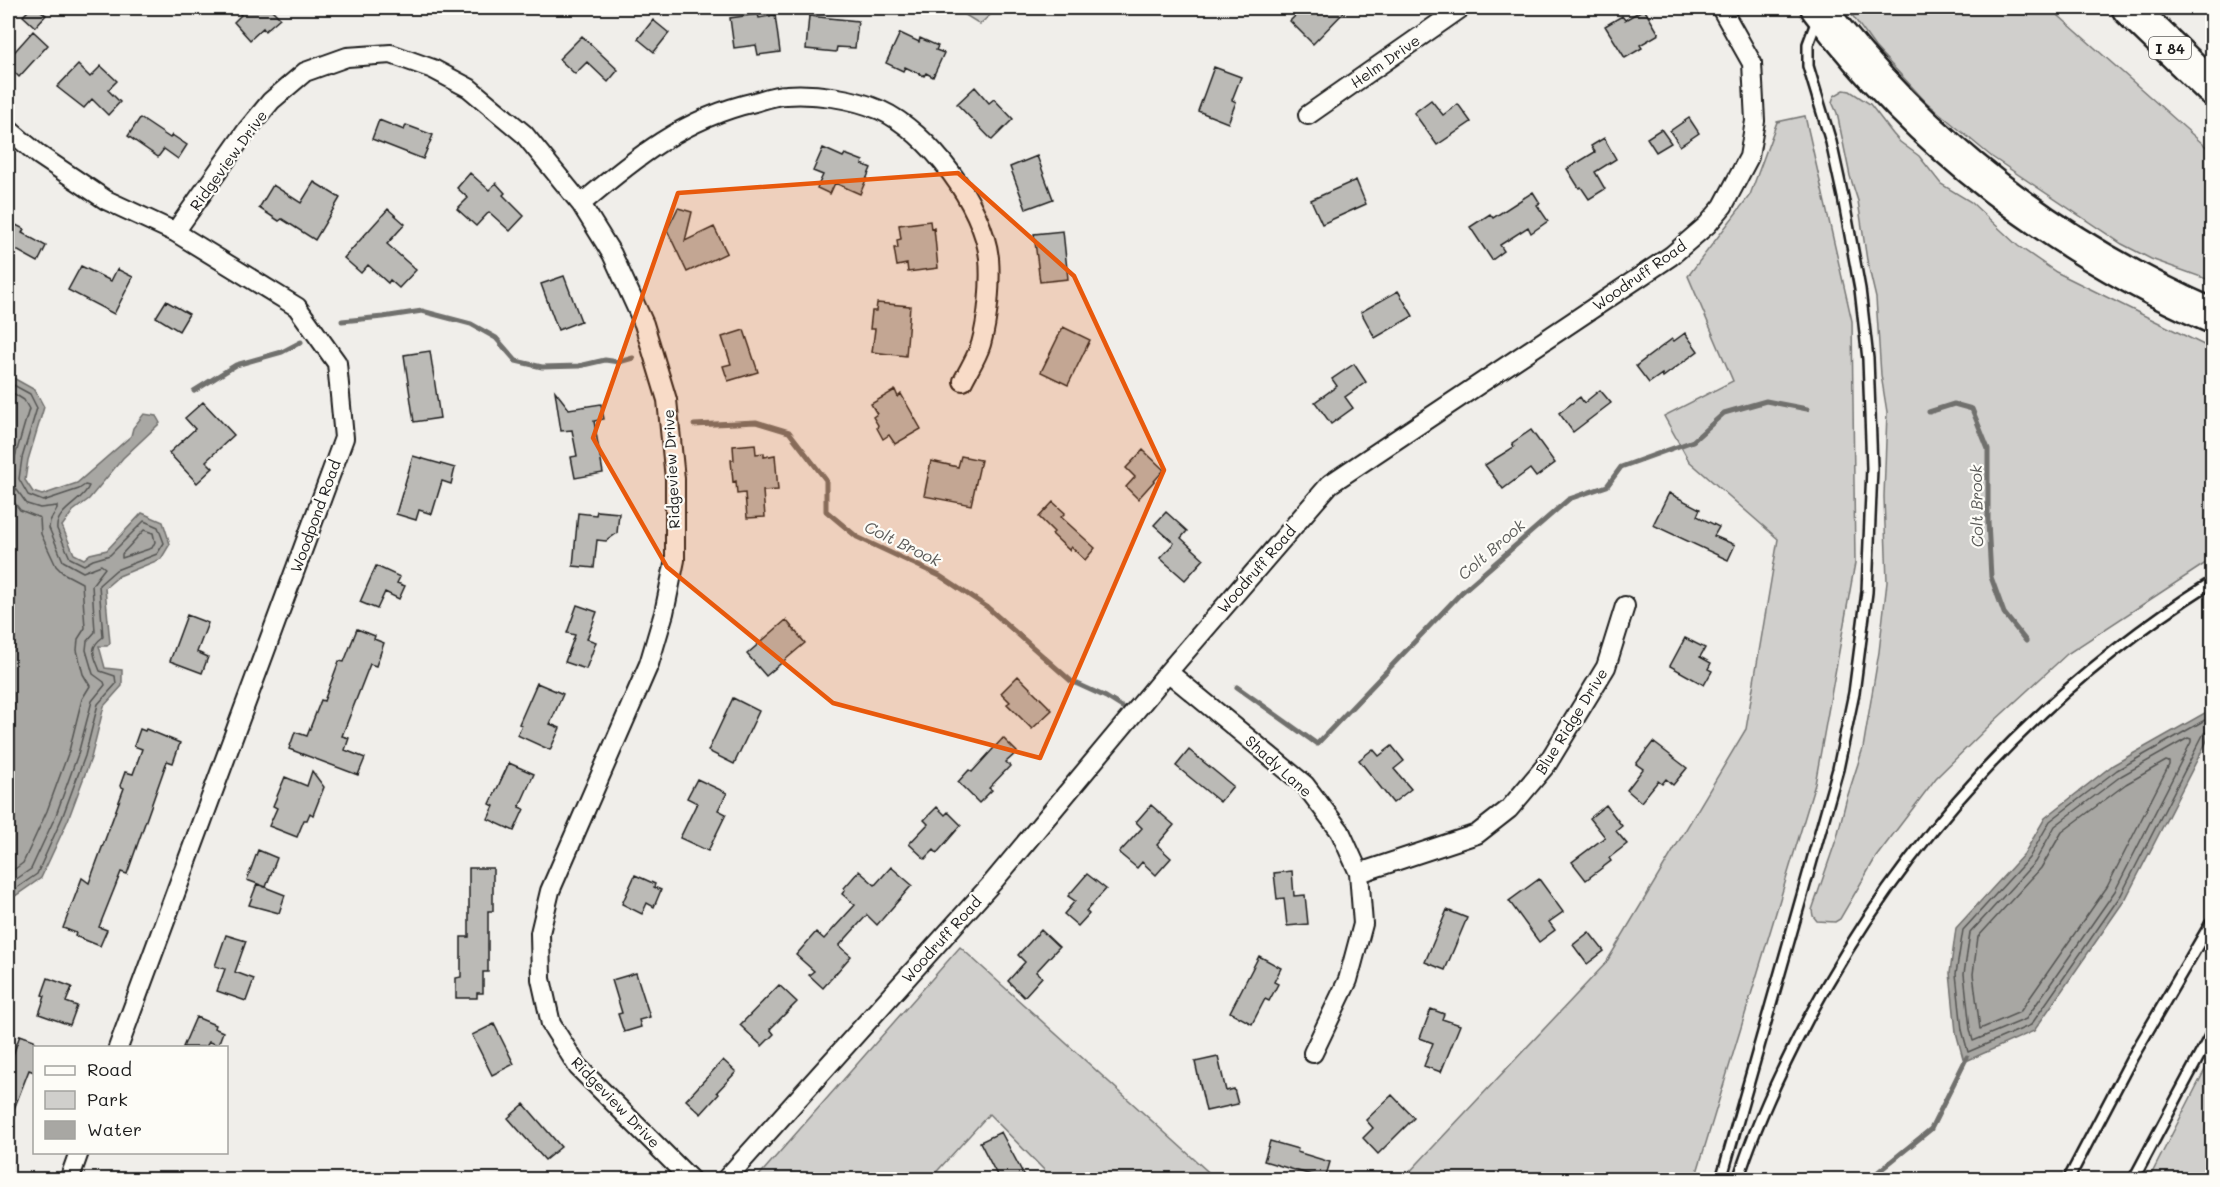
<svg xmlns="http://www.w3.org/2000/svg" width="2220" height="1187" font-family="Mali,sans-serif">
  <rect width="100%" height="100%" fill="#f0eeea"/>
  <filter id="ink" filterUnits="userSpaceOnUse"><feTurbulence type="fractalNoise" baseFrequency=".0167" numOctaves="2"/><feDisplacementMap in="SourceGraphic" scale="12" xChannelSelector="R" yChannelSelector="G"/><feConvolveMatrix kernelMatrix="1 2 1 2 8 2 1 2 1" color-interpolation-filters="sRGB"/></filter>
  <g filter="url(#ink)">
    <path fill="#d0cfcc" stroke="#767674" stroke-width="1.5" d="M954,8H998L980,24Z
      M1847,8H2050L2212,152V281L2151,259L2122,244L1992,157L1926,102L1875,47Z
      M1844,90L1850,91L1870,104L1893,134L1900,142L1919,156L1941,184L1971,202L2018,246L2056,272L2212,349V559L2067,654L1991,724L1936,778L1876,857L1840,919L1835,922L1817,921L1813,916L1812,910L1837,837L1846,801L1863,748L1879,652L1887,582L1884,497L1887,412L1881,375L1876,298L1867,260L1858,201L1850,176L1837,113L1832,102L1834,96Z
      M1805,116L1852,321L1855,563L1815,784L1695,1179H1403L1606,963L1746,729L1778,539L1689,461L1664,416L1733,381L1688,276L1750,195L1777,122Z
      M960,947L1216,1179H1039L1047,1173L989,1114L930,1179H756Z
      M2212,1056V1179H2149Z"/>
    <path fill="#a8a7a3" stroke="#706f6d" stroke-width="1.5" d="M8,375L35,390L44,407L28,460L25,480L33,492L42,495L77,483L131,436L133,428L144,414L156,416L160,423L123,458L89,499L73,511L62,526L74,554L84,559L90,554L107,550L142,513L163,522L170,544L161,559L119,576L105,588L110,643L107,646H99L105,668L122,670V686L104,706L91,758L68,820L41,878L11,899L8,918Z
      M2210,710L2212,715V731L2126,898L2034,1031L1964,1062L1956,1032L1950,973L1956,928L2024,854L2045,818L2113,765Z"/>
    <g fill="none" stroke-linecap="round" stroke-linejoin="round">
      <path stroke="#545452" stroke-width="1.5" d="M8,382L30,394L37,408L22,458L19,479L28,495L43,501L79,489L85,485L89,486C83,502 55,510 57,529L70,558L84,565L93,560L110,555L144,521L158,527L164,543L157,554L116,570L99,585L103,637C88,648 94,655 100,671L115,676L116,684L98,704L85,756L62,818L37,874L8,894
        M8,390L24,400L29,409L15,457L12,483L27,504L40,508L57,506V509L50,521L49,528L63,561L83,572L101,565L105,568L92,585L95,632L87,641L86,650L93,674L104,682L105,685L92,701L78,754L56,815L31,869L8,885
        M8,494L20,510L40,518L41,534L56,566L63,573L82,583L85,628L78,639L77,650L83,674L90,686L82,699L69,751L47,811L23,863L8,874
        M144,530L153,533L155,542L152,548L122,558V554Z
        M2212,716L2117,770L2050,821L2029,858L1963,930L1956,974L1962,1030L1968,1052L2031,1025L2121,895L2204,733L2212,730
        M2188,738L2191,739V742L2115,891L2026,1019L1973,1041L1970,1029L1964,974L1970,933L2035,862L2055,826L2121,776Z
        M2166,761L2169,762V765L2107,887L2020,1012L1980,1029L1973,974L1978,937L2041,868L2062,832L2126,784Z"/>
      <path stroke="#706f6d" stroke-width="5" d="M342,321L383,317L422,311L471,324L496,338L516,361L542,367L579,366L605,360L619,362L633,358
        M194,391L236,365L282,352L301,342
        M1929,412L1954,404L1972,409L1988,449V522L1991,577L2004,613L2026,641
        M694,425L756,422L789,432L826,480V511L857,537L940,576L987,607L1071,681L1106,697L1122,707
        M1237,687L1317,744L1462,592L1569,499L1607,486L1621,467L1693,441L1724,413L1766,401L1807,409
        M1875,1180L1878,1172L1931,1129L1967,1057"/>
    </g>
    <path fill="#bbbab6" stroke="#1c1c1c" stroke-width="1.5" d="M31,8H37L46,15L35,27L23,16Z
      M234,8H270L280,18L265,31L263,28L250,40L234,22L241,15Z
      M1303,8H1348L1313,44L1290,21Z
      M1644,9L1659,34L1640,45L1642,48L1625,58L1605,26L1622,16L1625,20Z
      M758,14L759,18L775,15L780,52L758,55L756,45L734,48L730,18Z
      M809,16L858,21L855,48L837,47L836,52L806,49Z
      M653,20L669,33L654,52L638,39Z
      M33,31L48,45L19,77L8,66V59Z
      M900,33L919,42L920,38L938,46L936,50L944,53L933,77L926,73L924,76L905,67L903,71L886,63Z
      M582,36L618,70L608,82L587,62L575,74L559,59Z
      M78,65L90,77L101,66L117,81L108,90L120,102L108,115L92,99L84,108L57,87Z
      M1214,67L1241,77L1232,100L1236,102L1228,123L1198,111Z
      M975,87L989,103L994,99L1013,119L992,140L957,104Z
      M1431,100L1443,115L1458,104L1471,122L1437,145L1414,113Z
      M140,118L170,138L172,135L187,145L178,159L164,149L158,157L128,136Z
      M1689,118L1699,133L1680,146L1670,131Z
      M379,120L404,130L406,125L433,135L423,159L372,139Z
      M1661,129L1671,143L1656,152L1647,138Z
      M1604,138L1616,159L1595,172L1605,189L1589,199L1581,187L1579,188L1567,169L1595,152L1591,146Z
      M823,148L843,157L845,154L863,161L862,164L871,168L860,194L835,183L830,194L817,188L823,175L813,171Z
      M1037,156L1053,199L1026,209L1010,167Z
      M470,173L489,190L496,183L505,193L503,195L524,216L510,231L489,212L476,226L457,209L468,198L457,188Z
      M1356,180L1366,204L1322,224L1311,200Z
      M314,182L340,198L315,240L282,219L279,221L259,208L273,185L301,203Z
      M1533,192L1540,203L1537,205L1548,221L1531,233L1528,227L1500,245L1504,251L1492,260L1470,227L1490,214L1493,218Z
      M678,208L692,212L685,241L714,227L727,253L687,272L667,230Z
      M388,209L405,224L387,244L416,270L399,288L390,280L388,283L368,265L361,273L344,258Z
      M8,221L24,229L22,233L46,246L38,262L13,248L8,259Z
      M930,221L931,229L934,228L938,268L908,272L907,264L897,266L894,248H898L897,240L901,239L899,225Z
      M1063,231L1068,279L1040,282L1034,234Z
      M81,266L111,281L117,269L133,277L114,314L68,290Z
      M564,276L581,321L558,330L541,284Z
      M1398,291L1413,316L1375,338L1361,312Z
      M166,301L189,314L179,331L156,317Z
      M877,303L910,306L906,356L872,352L875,329H870L872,311H876Z
      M1063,327L1090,340L1068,385L1041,372Z
      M744,330L758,372L728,381L723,366L731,364L722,337Z
      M1685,333L1698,351L1663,377L1662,374L1649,383L1636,366L1672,339L1674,341Z
      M430,351L440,418L414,422L404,355Z
      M1354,364L1366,382L1345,397L1353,408L1331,424L1315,402L1337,386L1332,379Z
      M895,390L898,397L901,394L921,429L895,444L889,435L883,439L877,428L878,425L873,417L877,414L871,404Z
      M1600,390L1611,403L1573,432L1559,413L1580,397L1584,403Z
      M555,391L569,409L601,404L604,419L594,421L603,473L575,478L571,457L577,456L572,430L561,431Z
      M203,402L234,435L206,461L213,468L197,483L169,453L195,429L185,418Z
      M1531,430L1555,463L1536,477L1530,469L1503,489L1485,465L1514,447L1512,443Z
      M755,444L756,454L764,453V457L775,455L778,490L763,491L765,517L747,518L745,493L737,494L736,481L733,482L731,460H734L733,446Z
      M1143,450L1164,470L1138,499L1126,487L1135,477L1126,468Z
      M413,456L455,468L451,484L442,481L432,514L419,510L416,520L396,514Z
      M961,456L981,460L971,505L924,496L931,461L958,467Z
      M1669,493L1700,509L1697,516L1719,527L1714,536L1735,545L1728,560L1653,525Z
      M1053,502L1065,513L1061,517L1095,548L1085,560L1071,547L1069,550L1052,534L1054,532L1039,517Z
      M597,511L619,513L617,533L606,541L597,540L594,568L573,566L578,513L596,515Z
      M1166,512L1187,531L1181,538L1204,559L1185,580L1160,558L1174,543L1154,525Z
      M376,566L400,577L397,583L405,586L399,599L385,592L377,609L360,602Z
      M577,605L597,612L587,639L596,642L586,669L565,662L575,635L567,633Z
      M187,615L208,623L197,652L208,657L202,673L170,661Z
      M786,620L805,643L766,676L747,654Z
      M357,629L375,636L374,639L384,643L376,666L370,664L342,736L349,738L345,750L365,758L358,775L289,749L295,732L307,736L321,700L324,701L339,661L344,662Z
      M1685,638L1705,648L1700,657L1711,663L1708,669L1712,671L1704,685L1670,666Z
      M1018,676L1052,710L1032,729L1007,704L1010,702L1001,693Z
      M537,683L563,694L550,724L560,728L550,750L517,735L522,725L519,724Z
      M733,698L759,711L734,764L708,751Z
      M140,729L145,731L146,729L180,743L173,763L167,761L127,874L121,872L99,927L107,930L100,946L75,936L76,933L63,928L82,878L89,883L124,788L120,786L125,772L133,774L142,749L134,746Z
      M1003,738L1017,752L1006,762L1010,766L989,788L992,790L979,803L958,782L969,770L972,772Z
      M1653,742L1687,768L1673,785L1666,779L1662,784L1658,781L1641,802L1627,790L1643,769L1636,764Z
      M1392,746L1404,761L1394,769L1411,789L1393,803L1359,760L1373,749L1379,756Z
      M1189,750L1233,786L1220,802L1176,766Z
      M509,763L534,774L519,807L524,809L514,831L488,819L494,806L490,804Z
      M312,771L324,787L313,815L310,813L307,820H304L297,837L269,826L277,808L273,806L285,777L307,786Z
      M697,779L727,793L718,810L726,814L708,851L680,838L697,803L687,798Z
      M1151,805L1174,825L1157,845L1171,858L1156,875L1142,862L1137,868L1119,853L1142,828L1136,822Z
      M1606,805L1622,826L1616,831L1627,844L1609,858L1611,861L1586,880L1572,862L1605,837L1590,818Z
      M937,807L945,815L948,812L961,825L937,853L934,850L925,859L909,844L928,824L924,820Z
      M258,850L277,858L266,887L247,880Z
      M891,867L912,885L877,925L867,915L839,946L851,956L823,988L809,975L814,971L796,955L816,932L824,939L855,905L842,894L845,890L844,888L859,871L875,885Z
      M469,868H493V911H488V972H483V993H477V998H456V978L461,977V937H469Z
      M1292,871L1294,896L1305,895L1308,924L1287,926L1284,898L1277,899L1274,873Z
      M1087,874L1106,889L1086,911L1089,914L1078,926L1064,914L1075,901L1068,896Z
      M635,875L655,884L654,887L661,890L654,907L647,903L642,914L622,904Z
      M1539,879L1563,912L1549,922L1555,930L1539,942L1509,901Z
      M257,884L285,895L279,913L249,905Z
      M1447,910L1467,918L1445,970L1425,962Z
      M1041,930L1059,947L1036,972L1042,977L1024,997L1008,981L1025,962L1018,955Z
      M1589,932L1604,951L1587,964L1573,945Z
      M226,935L246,941L235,972L254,979L246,1001L217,991L225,969L215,966Z
      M1259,956L1281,968L1274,982L1278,984L1269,1001L1265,999L1252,1024L1230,1012Z
      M636,973L650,1017L639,1020L641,1027L624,1032L618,1014L622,1013L612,980Z
      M48,978L72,987L66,1002L77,1006L70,1025L39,1014L45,996L42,995Z
      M779,985L797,1002L770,1029L774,1034L762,1046L740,1025Z
      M1431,1009L1444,1014L1442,1019L1460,1025L1441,1072L1424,1066L1433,1043L1420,1038Z
      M196,1017L215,1025L214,1028L223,1032L218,1045L209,1042L206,1047H183Z
      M494,1024L514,1064L492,1075L472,1035Z
      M20,1035L34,1040V1072L29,1070L9,1122L8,1069Z
      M1218,1057L1226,1091L1234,1089L1238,1104L1206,1111L1195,1062Z
      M723,1060L736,1072L717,1092L719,1094L701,1114L686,1100Z
      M1392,1095L1414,1118L1378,1154L1363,1138L1373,1128L1366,1120Z
      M524,1104L561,1147L545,1160L508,1118Z
      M1001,1132L1026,1179H999L980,1142Z
      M1270,1141L1298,1149L1297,1152L1330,1162L1325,1179L1264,1161Z"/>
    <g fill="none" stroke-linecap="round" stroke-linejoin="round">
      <g stroke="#1c1c1c" stroke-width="14">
        <path id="lane" d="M1721,1180L1838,769L1854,693L1867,592L1872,468L1868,359L1860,289L1843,197L1831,142L1808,66V44L1817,20
          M1738,1180C1756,1123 1781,1070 1809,1017C1904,839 2041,690 2212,582
          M2068,1180L2132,1058L2212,921
          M2133,1180L2212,1032"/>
      </g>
      <g stroke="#1c1c1c" stroke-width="22">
        <path id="street" d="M1308,115L1461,8
          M8,129L39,155L106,200L175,232L297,307L337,363L344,438L118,1048
          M581,204C635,158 684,118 755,102C765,99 776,95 786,95C816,93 852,98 880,110C929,132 983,205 989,258C991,284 988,319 981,344C977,357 969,369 963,381
          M175,232L247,130L271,101L305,72L347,57L391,54L433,69L469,88L524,134L581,204L612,254L644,324L667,400L675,479V560L664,613L649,664L550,891L540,933L541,979L551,1024L578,1067L691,1180
          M1168,672L1305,785L1340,831L1359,873L1363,924L1348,980L1313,1053
          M1359,873L1477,834L1509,809L1547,764L1606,667L1625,606
          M69,1180L79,1152
          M725,1180L993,882L1168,672L1330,484L1671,256L1707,225L1723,206L1749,157L1755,121L1752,63L1721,8"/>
      </g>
      <g stroke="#1c1c1c" stroke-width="38">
        <path id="highway" d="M1818,8C1921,144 2057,248 2212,316
          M2129,8L2212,88"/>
      </g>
      <use href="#lane" stroke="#fdfcf7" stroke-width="9"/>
      <use href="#street" stroke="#fdfcf7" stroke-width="18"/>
      <use href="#highway" stroke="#fdfcf7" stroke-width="33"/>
    </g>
  </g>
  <path fill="#e8590c" fill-opacity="0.2" stroke="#e8590c" stroke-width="4.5" stroke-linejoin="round" d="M958,173L1074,276L1164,470L1040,758L833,703L667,567L593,438L678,193Z"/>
  <g text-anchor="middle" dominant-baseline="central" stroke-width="4.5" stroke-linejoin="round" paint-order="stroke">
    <rect fill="#fdfcf7" stroke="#605f5e" stroke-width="1.5" x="2149" y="37" width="42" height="22" rx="4.5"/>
    <g font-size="14" font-weight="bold" fill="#1c1c1c">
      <text x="2170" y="48">I 84</text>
    </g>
    <g font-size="15" fill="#1c1c1c" stroke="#fdfcf7">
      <text transform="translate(1385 61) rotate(-35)">Helm Drive</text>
      <text transform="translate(228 160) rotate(-54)">Ridgeview Drive</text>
      <text transform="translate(1639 275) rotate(-35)">Woodruff Road</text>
      <text transform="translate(671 469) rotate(-93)">Ridgeview Drive</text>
      <text transform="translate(315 516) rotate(-70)">Woodpond Road</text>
      <text transform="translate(1256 569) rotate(-49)">Woodruff Road</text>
      <text transform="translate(1571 721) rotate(-58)">Blue Ridge Drive</text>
      <text transform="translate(1279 766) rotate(42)">Shady Lane</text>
      <text transform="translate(941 939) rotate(-48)">Woodruff Road</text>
      <text transform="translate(616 1102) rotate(46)">Ridgeview Drive</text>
    </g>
    <g font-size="16" font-style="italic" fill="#5b5b59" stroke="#fdfcf7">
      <text transform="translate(1976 506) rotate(-91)">Colt Brook</text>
      <text transform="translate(903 543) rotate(26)">Colt Brook</text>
      <text transform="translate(1491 549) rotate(-41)">Colt Brook</text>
    </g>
  </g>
  <rect width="2220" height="1187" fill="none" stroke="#fdfcf7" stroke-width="30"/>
  <rect x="15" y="15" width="2190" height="1157" fill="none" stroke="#1c1c1c" stroke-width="2" filter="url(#ink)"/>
  <rect x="33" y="1046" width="195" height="108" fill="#fdfcf7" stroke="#a3a29f" stroke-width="1.5"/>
  <rect x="45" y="1066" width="30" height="9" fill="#fdfcf7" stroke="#a3a29f" stroke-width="1.5"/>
  <text x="87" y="1076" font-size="18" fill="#1c1c1c">Road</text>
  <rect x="45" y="1091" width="30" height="18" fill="#d0cfcc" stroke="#a3a29f" stroke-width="1.5"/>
  <text x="87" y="1106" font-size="18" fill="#1c1c1c">Park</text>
  <rect x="45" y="1121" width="30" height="18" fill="#a8a7a3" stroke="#a3a29f" stroke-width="1.5"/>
  <text x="87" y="1136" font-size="18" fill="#1c1c1c">Water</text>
</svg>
